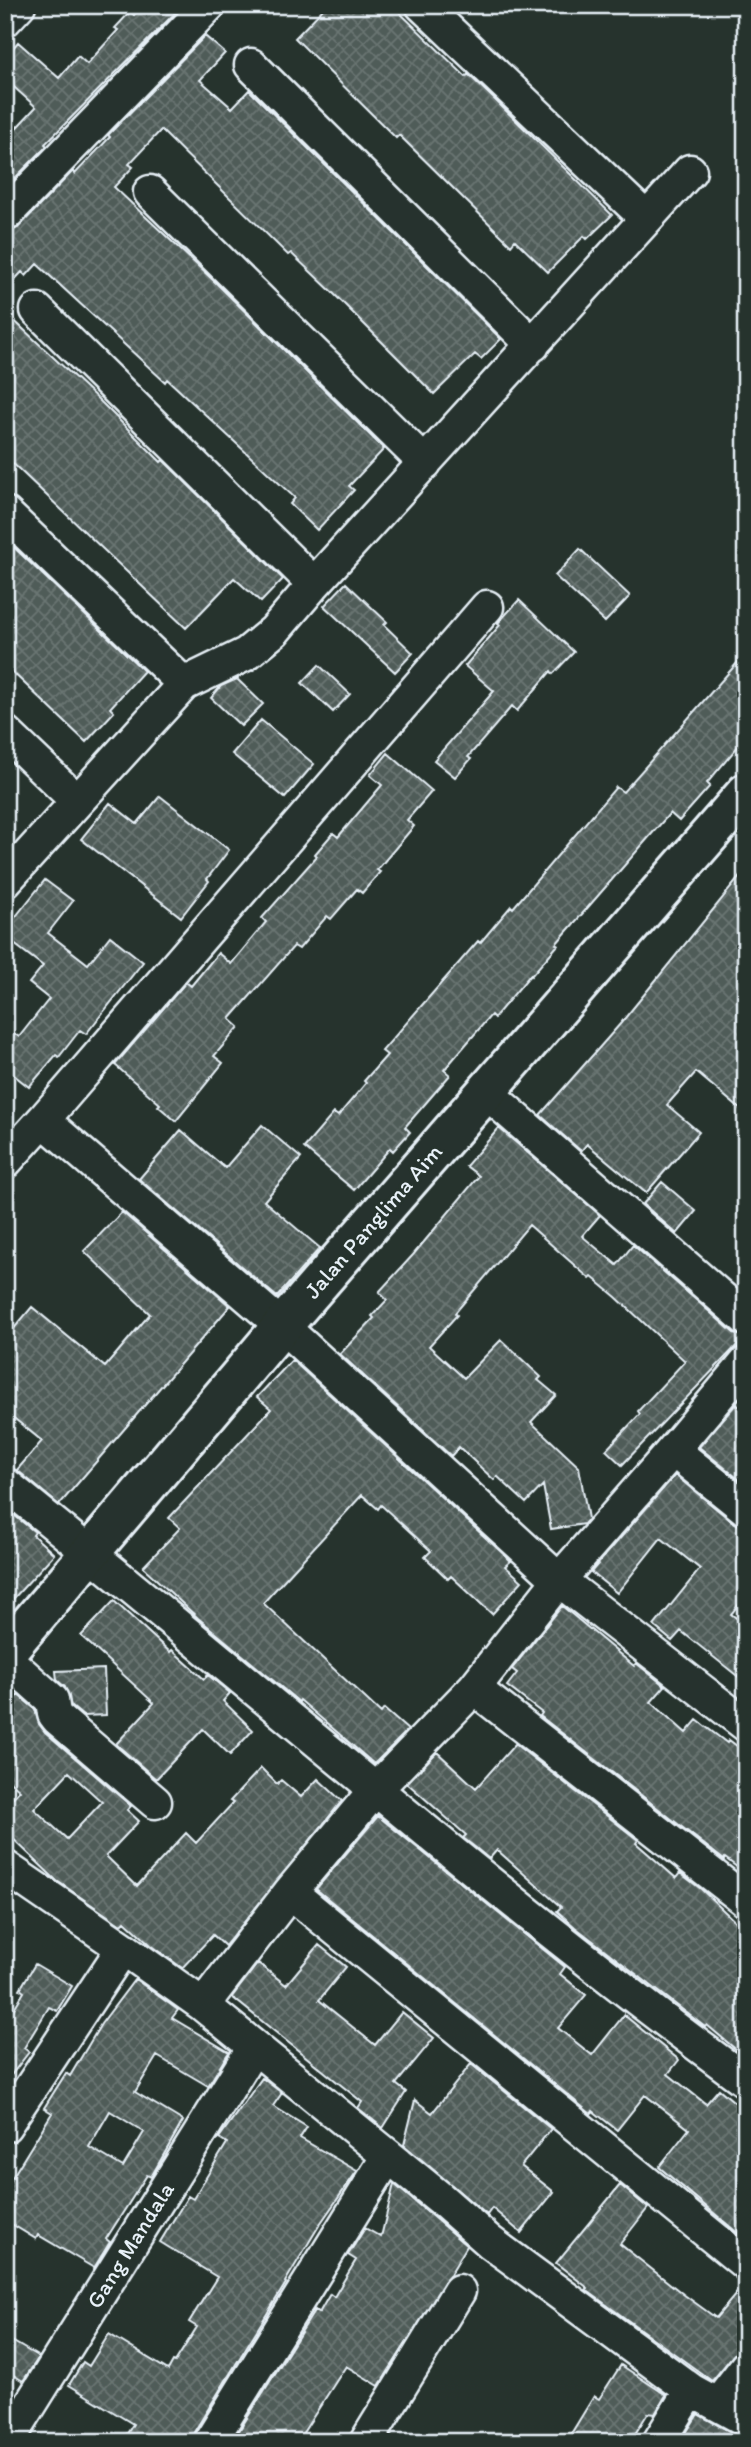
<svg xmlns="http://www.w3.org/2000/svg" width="751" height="2447" font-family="Itim,sans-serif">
  <defs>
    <pattern id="building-cross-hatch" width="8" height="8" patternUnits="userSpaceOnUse" patternTransform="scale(1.75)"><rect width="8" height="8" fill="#505c59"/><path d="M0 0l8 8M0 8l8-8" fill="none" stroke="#697472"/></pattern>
  </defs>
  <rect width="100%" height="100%" fill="#26332d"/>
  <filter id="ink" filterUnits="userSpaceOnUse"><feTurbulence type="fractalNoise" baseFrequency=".0143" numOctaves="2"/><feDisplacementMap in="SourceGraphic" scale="14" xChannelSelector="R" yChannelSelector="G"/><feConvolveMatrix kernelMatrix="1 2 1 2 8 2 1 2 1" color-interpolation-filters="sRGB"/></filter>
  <g filter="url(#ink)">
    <path fill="url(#building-cross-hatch)" stroke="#e8f1f8" stroke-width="2" fill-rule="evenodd" d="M143,5H183L45,144L47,146L5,188V140L36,107L5,79V57L18,42L59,78L78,56L87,64L118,30L115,28L130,12L134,15Z
      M327,5H392L466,77L468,74L495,100L612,215L587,239L584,236L548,272L515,240L511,245L399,135L396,138L295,38Z
      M205,36L225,53L200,80L232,108L249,90L501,339L481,359L475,354L434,394L332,292L291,253L288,255L161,130L129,164L133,167L114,187L215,282L384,449L349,486L354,490L317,530L290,504L295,498L167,379L165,382L37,264L26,276L22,272L5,290V233L18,228L73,171L75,174L110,137L108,135Z
      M5,312L101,402L161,462L163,460L283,579L261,602L234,578L186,628L5,456Z
      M5,539L144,671L110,708L114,712L86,742L5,665Z
      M580,549L630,596L605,622L555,576Z
      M346,583L387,622L384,625L413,653L395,672L324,606Z
      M519,600L574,652L553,674L551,671L517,711L512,706L468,757L471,759L455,777L434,760L494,691L465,666L500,625L498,623Z
      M746,653V737L707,783L710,786L679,821L670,813L556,944L558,945L531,976L530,975L494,1018L491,1015L444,1070L450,1075L405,1127L410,1132L393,1151L390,1148L354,1190L304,1148L334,1113L338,1116L366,1083L364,1081L387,1055L382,1051L478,941L480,943L511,906L513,908L616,787L623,792Z
      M319,665L350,694L333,712L302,683Z
      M237,679L263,704L241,726L211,698L221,686Z
      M261,720L314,764L285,798L232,754Z
      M388,753L432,791L407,820L414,826L377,870L380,872L362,893L357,889L331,919L327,916L299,949L294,946L230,1019L239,1027L214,1056L223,1063L176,1121L158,1106L160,1104L115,1065L186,982L191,986L218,953L231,964L266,922L262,918L317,856L315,854L333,833L338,837L382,785L370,775Z
      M160,796L229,850L207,879L209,881L181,917L81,839L110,803L137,824Z
      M746,869V1114L696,1072L667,1105L699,1132L646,1193L587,1144L581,1151L540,1115L621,1023Z
      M45,880L73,901L48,933L88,964L110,936L143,962L86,1034L80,1030L59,1057L56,1055L29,1087L5,1068V1027L19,1037L49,999L29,983L43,966L5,937V930Z
      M262,1125L301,1158L264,1201L320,1248L277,1297L139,1179L181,1130L225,1168Z
      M499,1128L600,1215L582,1236L617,1265L633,1245L734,1333L745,1337L622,1465L606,1450L640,1414L638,1411L685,1361L616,1297L592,1277L590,1279L529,1225L455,1313L457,1315L429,1346L464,1378L501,1340L541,1377L538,1380L556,1395L531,1422L579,1467L588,1519L584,1524L551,1529L543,1485L526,1503L497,1476L494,1480L459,1447L451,1456L340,1354L374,1318L372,1316L387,1300L379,1292L413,1255L479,1176L466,1166Z
      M662,1182L696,1211L677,1234L643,1204Z
      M122,1212L230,1306L59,1505L17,1470L42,1441L5,1411V1339L32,1307L105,1367L150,1314L84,1251Z
      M292,1360L511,1561L505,1566L522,1581L492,1614L451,1576L448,1579L425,1557L431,1551L381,1505L378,1509L362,1495L263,1603L381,1713L384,1709L408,1730L374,1764L300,1700L299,1702L198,1618L143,1567L180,1528L169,1518L271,1409L257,1397Z
      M736,1404L746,1412V1485L699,1447Z
      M675,1475L734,1523L746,1527V1596L731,1614L746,1625V1683L681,1631L672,1641L654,1626L700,1569L661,1538L617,1593L591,1572Z
      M5,1508L35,1532L33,1535L54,1554L5,1608Z
      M114,1601L170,1652L172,1650L204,1679L208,1675L230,1693L223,1701L253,1730L230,1755L203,1729L156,1779L116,1744L154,1703L81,1636Z
      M562,1606L634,1666L636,1663L665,1686L651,1702L686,1733L697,1720L727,1743L729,1740L746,1753V1874L725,1858L724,1860L540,1716L542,1713L507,1686L517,1673L512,1669Z
      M104,1669L106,1715L83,1716L71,1706L65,1687L57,1680L56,1671Z
      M18,1695L35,1709L39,1724L45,1732L131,1806L127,1810L139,1821L106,1856L137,1886L186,1833L196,1843L233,1803L230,1801L261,1768L277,1784L281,1780L301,1797L318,1779L342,1801L225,1946L213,1935L182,1968L151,1945L125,1921L121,1925L57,1881L5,1831V1806L20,1790L5,1777V1708ZM69,1772L102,1802L67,1839L34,1809Z
      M515,1744L638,1840L636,1843L676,1878L680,1873L701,1889L746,1932V2058L707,2025L705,2027L575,1927L557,1911L561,1907L497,1850L489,1859L476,1848L463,1838L466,1835L407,1783L437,1752L476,1788Z
      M378,1816L565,1967L560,1974L586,1995L558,2028L592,2055L624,2015L679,2060L668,2074L706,2104L719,2089L746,2112V2240L659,2167L689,2129L645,2095L617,2130L593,2111L591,2114L316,1889Z
      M319,1945L346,1967L319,2000L375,2045L402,2012L434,2038L396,2084L406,2092L383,2128L358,2108L362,2102L232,1997L258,1963L286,1985Z
      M35,1964L72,1986L57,2011L49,2007L24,2048L29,2052L5,2083V2023L24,1992L20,1989Z
      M135,1979L178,2010L172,2018L229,2052L208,2086L157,2056L135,2092L183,2121L151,2177L147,2175L106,2239L110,2242L94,2268L38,2235L36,2239L5,2220V2189L52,2113L44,2108L66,2073L70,2076L101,2024ZM110,2111L144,2132L123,2167L89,2147Z
      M471,2064L551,2129L521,2166L554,2192L521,2233L492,2208L487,2215L404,2145L415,2100L432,2113Z
      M262,2078L282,2093L273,2106L307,2127L300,2138L357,2171L320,2224L285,2282L286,2283L194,2432L192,2442H122L133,2424L69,2385L83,2362L89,2366L109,2334L168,2370L173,2361L175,2362L197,2327L189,2322L217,2277L160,2242L188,2196L193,2199L227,2143L219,2138Z
      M394,2184L467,2246L449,2276L379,2386L346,2366L297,2442H232L315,2310L319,2313L330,2294L334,2297L356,2260L348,2255L365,2228L381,2237Z
      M620,2185L648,2208L620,2244L683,2294L716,2318L746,2282V2340L712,2381L586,2290L588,2288L556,2263Z
      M5,2337L39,2357L23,2381L5,2370Z
      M621,2365L666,2395L655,2414L648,2413L630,2442H566L594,2396L599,2399Z
      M698,2414L740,2437L746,2442H699L686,2433Z"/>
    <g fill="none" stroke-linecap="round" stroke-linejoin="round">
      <g stroke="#e8f1f8" stroke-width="37">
        <path id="minor" d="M422,5L646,218
          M5,20L19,5
          M251,65L533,345
          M150,192L425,463
          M5,215L209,5
          M37,310L314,584
          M5,513L184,684
          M5,732L77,801
          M5,881L184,684L246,654L274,631L314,584L690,171
          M486,1092L746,1319
          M43,1120L487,607
          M5,1162L43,1120L282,1326L559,1580L746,1725
          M746,1363L673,1450L559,1580L474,1688L375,1790L290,1892L203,2005L440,2198L490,2242L691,2390L746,2420
          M673,1450L746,1509
          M5,1484C252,1683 490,1893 746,2081
          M5,1658L52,1700L54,1714L57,1718L155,1802
          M474,1688L746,1901
          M5,1867L123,1948L5,2126
          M290,1892L746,2264
          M123,1948L203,2005
          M718,2403L746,2367
          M7,2442L254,2047
          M210,2442L388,2156
          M366,2442L459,2291
          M659,2442L691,2390"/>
      </g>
      <g stroke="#e8f1f8" stroke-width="44">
        <path id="tertiary" d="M5,1653L282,1326L746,793"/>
      </g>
      <use href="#minor" stroke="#26332d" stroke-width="32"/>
      <use href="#tertiary" stroke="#26332d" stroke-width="38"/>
    </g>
  </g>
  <g text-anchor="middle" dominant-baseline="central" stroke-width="5" stroke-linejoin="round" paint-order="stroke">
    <g font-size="23" fill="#e8f1f8" stroke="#26332d">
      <text transform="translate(373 1221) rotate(-49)">Jalan Panglima Aim</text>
      <text transform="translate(130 2245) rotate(-58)">Gang Mandala</text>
    </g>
  </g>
  <rect width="751" height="2447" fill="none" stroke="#26332d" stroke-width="28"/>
  <rect x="14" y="14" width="723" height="2419" fill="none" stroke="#e8f1f8" stroke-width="2.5" filter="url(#ink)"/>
</svg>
